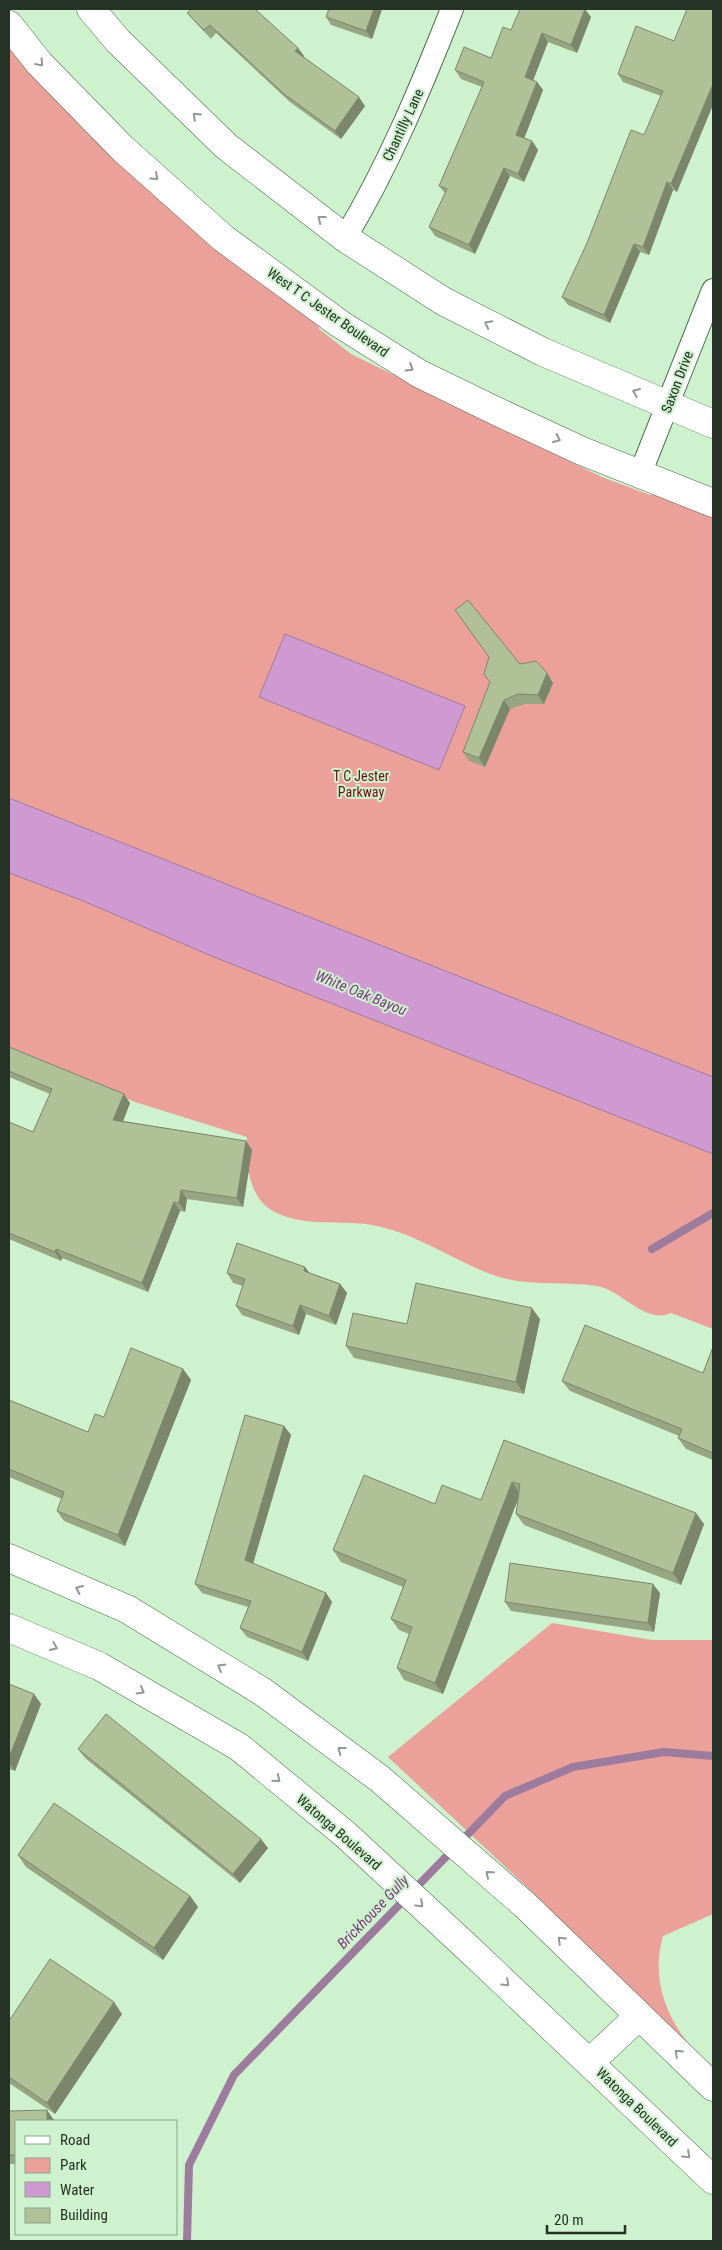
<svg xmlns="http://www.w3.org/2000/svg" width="722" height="2250" font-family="'Roboto Condensed',sans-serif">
  <rect width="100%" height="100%" fill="#cef1ce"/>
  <path fill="#eba19a" d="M9,46L80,126L159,200L318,324L319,329L351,354L602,477L650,495L656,494L713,516V1329L671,1313C645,1325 622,1290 597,1286C563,1281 528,1287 496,1276C456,1262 419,1235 377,1226C343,1218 297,1230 267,1207C249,1193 244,1158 247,1137L135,1102L9,1052Z
    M552,1623L652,1640H713V1914L663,1936C651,1978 665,2015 691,2047L545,1912L544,1903L388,1757Z"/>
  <path fill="#cf9ad1" stroke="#9c7b9d" d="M285,634L465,706L439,770L259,697Z
    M9,798L713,1077V1154L214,957L81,900L9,873Z"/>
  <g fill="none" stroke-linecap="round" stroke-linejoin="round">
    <path stroke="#9c7b9d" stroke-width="8" d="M652,1249L713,1213
      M187,2241L189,2165L234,2075L505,1796L573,1767L664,1752L713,1756"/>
    <g stroke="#506f51" stroke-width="24">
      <path id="street" d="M345,238C389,165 421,87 452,9
        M640,474L713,290"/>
    </g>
    <g stroke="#506f51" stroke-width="29">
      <path id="secondary" d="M91,9L118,41L226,146L345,238L443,301L543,352L713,424
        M9,25L39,63L122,148L223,238L340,324L420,374L496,411L582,451L713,503
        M9,1558L127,1609L263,1692L380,1779L526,1906L713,2087
        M9,1628L99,1666L239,1747L346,1835L470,1950L713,2180
        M590,2062L639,2016"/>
    </g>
    <use href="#street" stroke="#fff" stroke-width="22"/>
    <use href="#secondary" stroke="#fff" stroke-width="28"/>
  </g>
  <path fill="#97a582" d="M382,9L372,39L331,25L326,17Z
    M187,13L298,48L304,56V57L365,106L341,139L290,102L216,33L211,39L194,21Z
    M591,17L577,53L548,42L533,80L537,82L543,90L524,138L532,141L538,150L524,182L510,176L475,254L435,236L429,227L445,193L439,186L482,87L461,79L455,70L491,58L511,30Z
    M674,41L677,192L673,190L649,255L640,252L610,323L568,305L562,297L644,135L661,96L623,82L618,74Z
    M520,664L547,673L553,683L544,704H525L510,709L485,767L469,761L463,752Z
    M9,1047L130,1103L123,1121L246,1141L252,1150L243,1207L187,1199L185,1212L180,1211L148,1292L62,1258L61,1261L9,1239V1122L33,1132L50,1094L9,1077Z
    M227,1273H310L340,1284L347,1293L336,1325L306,1314L299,1335L242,1315L236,1306L243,1286L233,1283Z
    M540,1319L524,1394L354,1358L346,1346L407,1324Z
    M713,1347V1460L686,1449L678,1438L679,1436L570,1391L562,1381L703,1373Z
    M183,1369L191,1380L125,1546L64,1521L57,1511L62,1499L9,1477V1400L88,1432L104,1417Z
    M284,1426L291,1435L253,1564L326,1593L332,1602L308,1661L247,1637L240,1628L248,1607L202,1593L195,1584Z
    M504,1440L704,1524L681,1585L524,1525L516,1514L518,1498L443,1694L404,1680L397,1668L409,1634L399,1630L391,1619L403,1587L341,1562L333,1550L435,1504L481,1500Z
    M660,1593L654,1632L511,1611L505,1602Z
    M9,1684L34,1694L41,1704L15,1771L9,1769Z
    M78,1749L268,1848L240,1883L85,1758Z
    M18,1855L190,1896L198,1907L163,1960L26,1867Z
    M122,2014L55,2114L9,2083V2021Z
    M9,2111L54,2120L16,2121V2164H9Z"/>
  <path fill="#7b866a" d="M374,9H382L372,39L366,31Z
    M585,9L591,17L577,53L571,45Z
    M542,33L548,42L531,86L525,77Z
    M298,48L304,56L301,60L295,51Z
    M537,82L543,90L522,144L516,135Z
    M713,84V105L677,192L671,184Z
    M359,97L365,106L341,139L335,131Z
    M532,141L538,150L524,182L518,174Z
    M504,168L510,176L475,254L469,245Z
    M667,182L673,190L649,255L643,247Z
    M634,244L640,252L610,323L604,315Z
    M547,673L553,683L544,704L538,695Z
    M504,700L510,709L485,767L479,758Z
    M124,1094L130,1103L120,1129L113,1120Z
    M246,1141L252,1150L243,1207L237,1198Z
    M181,1190L187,1199L185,1212L179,1203Z
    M174,1202L180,1211L148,1292L142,1283Z
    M56,1249L62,1258L61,1261L55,1252Z
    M305,1267L312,1276L304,1271Z
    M340,1284L347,1293L336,1325L329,1316Z
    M300,1305L306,1314L299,1335L293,1326Z
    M532,1308L540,1319L524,1394L516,1382Z
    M183,1369L191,1380L125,1546L118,1535Z
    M284,1426L291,1435L251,1570L245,1560Z
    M512,1482L520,1494L443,1694L435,1683Z
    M696,1513L704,1524L681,1585L673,1573Z
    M653,1584L660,1593L654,1632L648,1623Z
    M326,1593L332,1602L308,1661L302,1652Z
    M34,1694L41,1704L15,1771L9,1763V1758Z
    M261,1839L268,1848L240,1883L233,1874Z
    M190,1896L198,1907L163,1960L154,1948Z
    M114,2002L122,2014L55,2114L47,2103Z
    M47,2110L54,2120V2121H47Z"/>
  <path fill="#b0c097" stroke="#7b866a" d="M192,9H255L298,48L295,51L359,97L335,131L284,94L210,25L204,30L187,13Z
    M329,9H374L366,31L326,17Z
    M520,9H585L571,45L542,33L525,77L537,82L516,135L532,141L518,174L504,168L469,245L429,227L447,189L439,186L484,82L455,70L464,47L491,58L503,27L511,30Z
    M687,9H713V84L671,184L667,182L643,247L634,244L604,315L562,297L587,243L631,130L644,135L663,91L618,74L636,26L674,41Z
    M468,600L520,664L536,661L547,673L538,695L518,694L504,700L479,758L463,752L490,682L484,674L489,657L455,610Z
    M9,1047L124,1094L113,1120L246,1141L237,1198L181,1190L179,1203L174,1202L142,1283L56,1249L55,1252L9,1233V1122L33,1132L52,1089L9,1071Z
    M237,1243L305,1267L304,1271L340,1284L329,1316L300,1305L293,1326L236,1306L245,1279L227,1273Z
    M416,1283L532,1308L516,1382L346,1346L353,1313L407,1324Z
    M585,1325L703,1373L713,1347V1453L678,1438L682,1429L562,1381Z
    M131,1348L183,1369L118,1535L57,1511L64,1492L9,1469V1400L88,1432L95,1414L104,1417Z
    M245,1415L284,1426L245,1560L326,1593L302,1652L240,1628L251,1601L195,1584Z
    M504,1440L696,1513L673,1573L516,1514L520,1484L512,1482L435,1683L397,1668L412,1627L391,1619L406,1580L333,1550L364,1475L435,1504L442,1485L481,1500Z
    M510,1563L653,1584L648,1623L505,1602Z
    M9,1684L34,1694L9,1758Z
    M106,1714L261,1839L233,1874L78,1749Z
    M54,1803L190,1896L154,1948L18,1855Z
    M50,1959L114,2002L47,2103L9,2077V2021Z
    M47,2110V2121H16V2155H9V2111Z"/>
  <defs><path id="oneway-chevron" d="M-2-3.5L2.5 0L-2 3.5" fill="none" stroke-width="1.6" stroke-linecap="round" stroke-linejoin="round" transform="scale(1.25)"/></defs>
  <g stroke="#929892">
    <use href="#oneway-chevron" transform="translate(40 63) rotate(49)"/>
    <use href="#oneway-chevron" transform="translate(196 116) rotate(-136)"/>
    <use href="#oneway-chevron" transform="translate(155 177) rotate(42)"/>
    <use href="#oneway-chevron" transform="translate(321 219) rotate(-142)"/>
    <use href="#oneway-chevron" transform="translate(488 324) rotate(-153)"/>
    <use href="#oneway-chevron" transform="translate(410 368) rotate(32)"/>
    <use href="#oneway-chevron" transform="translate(636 392) rotate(-157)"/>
    <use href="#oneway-chevron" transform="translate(557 439) rotate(25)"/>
    <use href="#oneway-chevron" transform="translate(79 1589) rotate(-156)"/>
    <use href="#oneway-chevron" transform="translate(54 1647) rotate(23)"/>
    <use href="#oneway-chevron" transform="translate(221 1667) rotate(-149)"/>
    <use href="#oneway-chevron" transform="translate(141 1691) rotate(30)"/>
    <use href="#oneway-chevron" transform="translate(341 1750) rotate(-143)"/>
    <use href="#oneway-chevron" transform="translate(277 1779) rotate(39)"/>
    <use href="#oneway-chevron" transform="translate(489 1874) rotate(-139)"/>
    <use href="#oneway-chevron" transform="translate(420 1904) rotate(43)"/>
    <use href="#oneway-chevron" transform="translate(561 1940) rotate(-136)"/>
    <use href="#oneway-chevron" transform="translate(506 1983) rotate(43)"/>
    <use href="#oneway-chevron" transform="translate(678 2053) rotate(-136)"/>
    <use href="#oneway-chevron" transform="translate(687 2155) rotate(43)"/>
  </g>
  <g text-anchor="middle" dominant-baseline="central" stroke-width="4" stroke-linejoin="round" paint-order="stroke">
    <g font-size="14" fill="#253225" stroke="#cef1ce">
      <text transform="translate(403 125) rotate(-65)">Chantilly Lane</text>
      <text transform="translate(328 312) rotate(35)">West T C Jester Boulevard</text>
      <text transform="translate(677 382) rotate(-69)">Saxon Drive</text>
      <text transform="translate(339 1832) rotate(41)">Watonga Boulevard</text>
      <text transform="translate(637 2107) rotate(44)">Watonga Boulevard</text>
    </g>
    <g font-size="14" fill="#6f1114" stroke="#cef1ce">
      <text x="361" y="776">T C Jester<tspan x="361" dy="16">Parkway</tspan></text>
    </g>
    <g font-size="15" font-style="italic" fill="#7a3a7e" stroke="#cef1ce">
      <text transform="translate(361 993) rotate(22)">White Oak Bayou</text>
      <text transform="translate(373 1912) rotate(-46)">Brickhouse Gully</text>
    </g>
  </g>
  <rect width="722" height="2250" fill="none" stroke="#253225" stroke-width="20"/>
  <rect x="15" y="2120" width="162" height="115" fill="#cef1ce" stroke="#8aa58a"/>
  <rect x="25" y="2136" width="25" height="8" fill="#ffffff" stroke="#8aa58a"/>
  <text x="60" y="2145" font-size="15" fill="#253225">Road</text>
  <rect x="25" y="2158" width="25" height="15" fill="#eba19a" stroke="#8aa58a"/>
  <text x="60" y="2170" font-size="15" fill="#253225">Park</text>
  <rect x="25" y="2182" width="25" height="15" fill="#cf9ad1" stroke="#8aa58a"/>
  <text x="60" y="2195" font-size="15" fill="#253225">Water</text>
  <rect x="25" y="2208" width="25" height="15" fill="#b0c097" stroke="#8aa58a"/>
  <text x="60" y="2220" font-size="15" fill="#253225">Building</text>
  <path d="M547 2225v8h78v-8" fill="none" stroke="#253225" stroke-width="2.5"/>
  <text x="554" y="2225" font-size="15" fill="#253225" stroke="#cef1ce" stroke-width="4" paint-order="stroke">20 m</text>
</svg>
